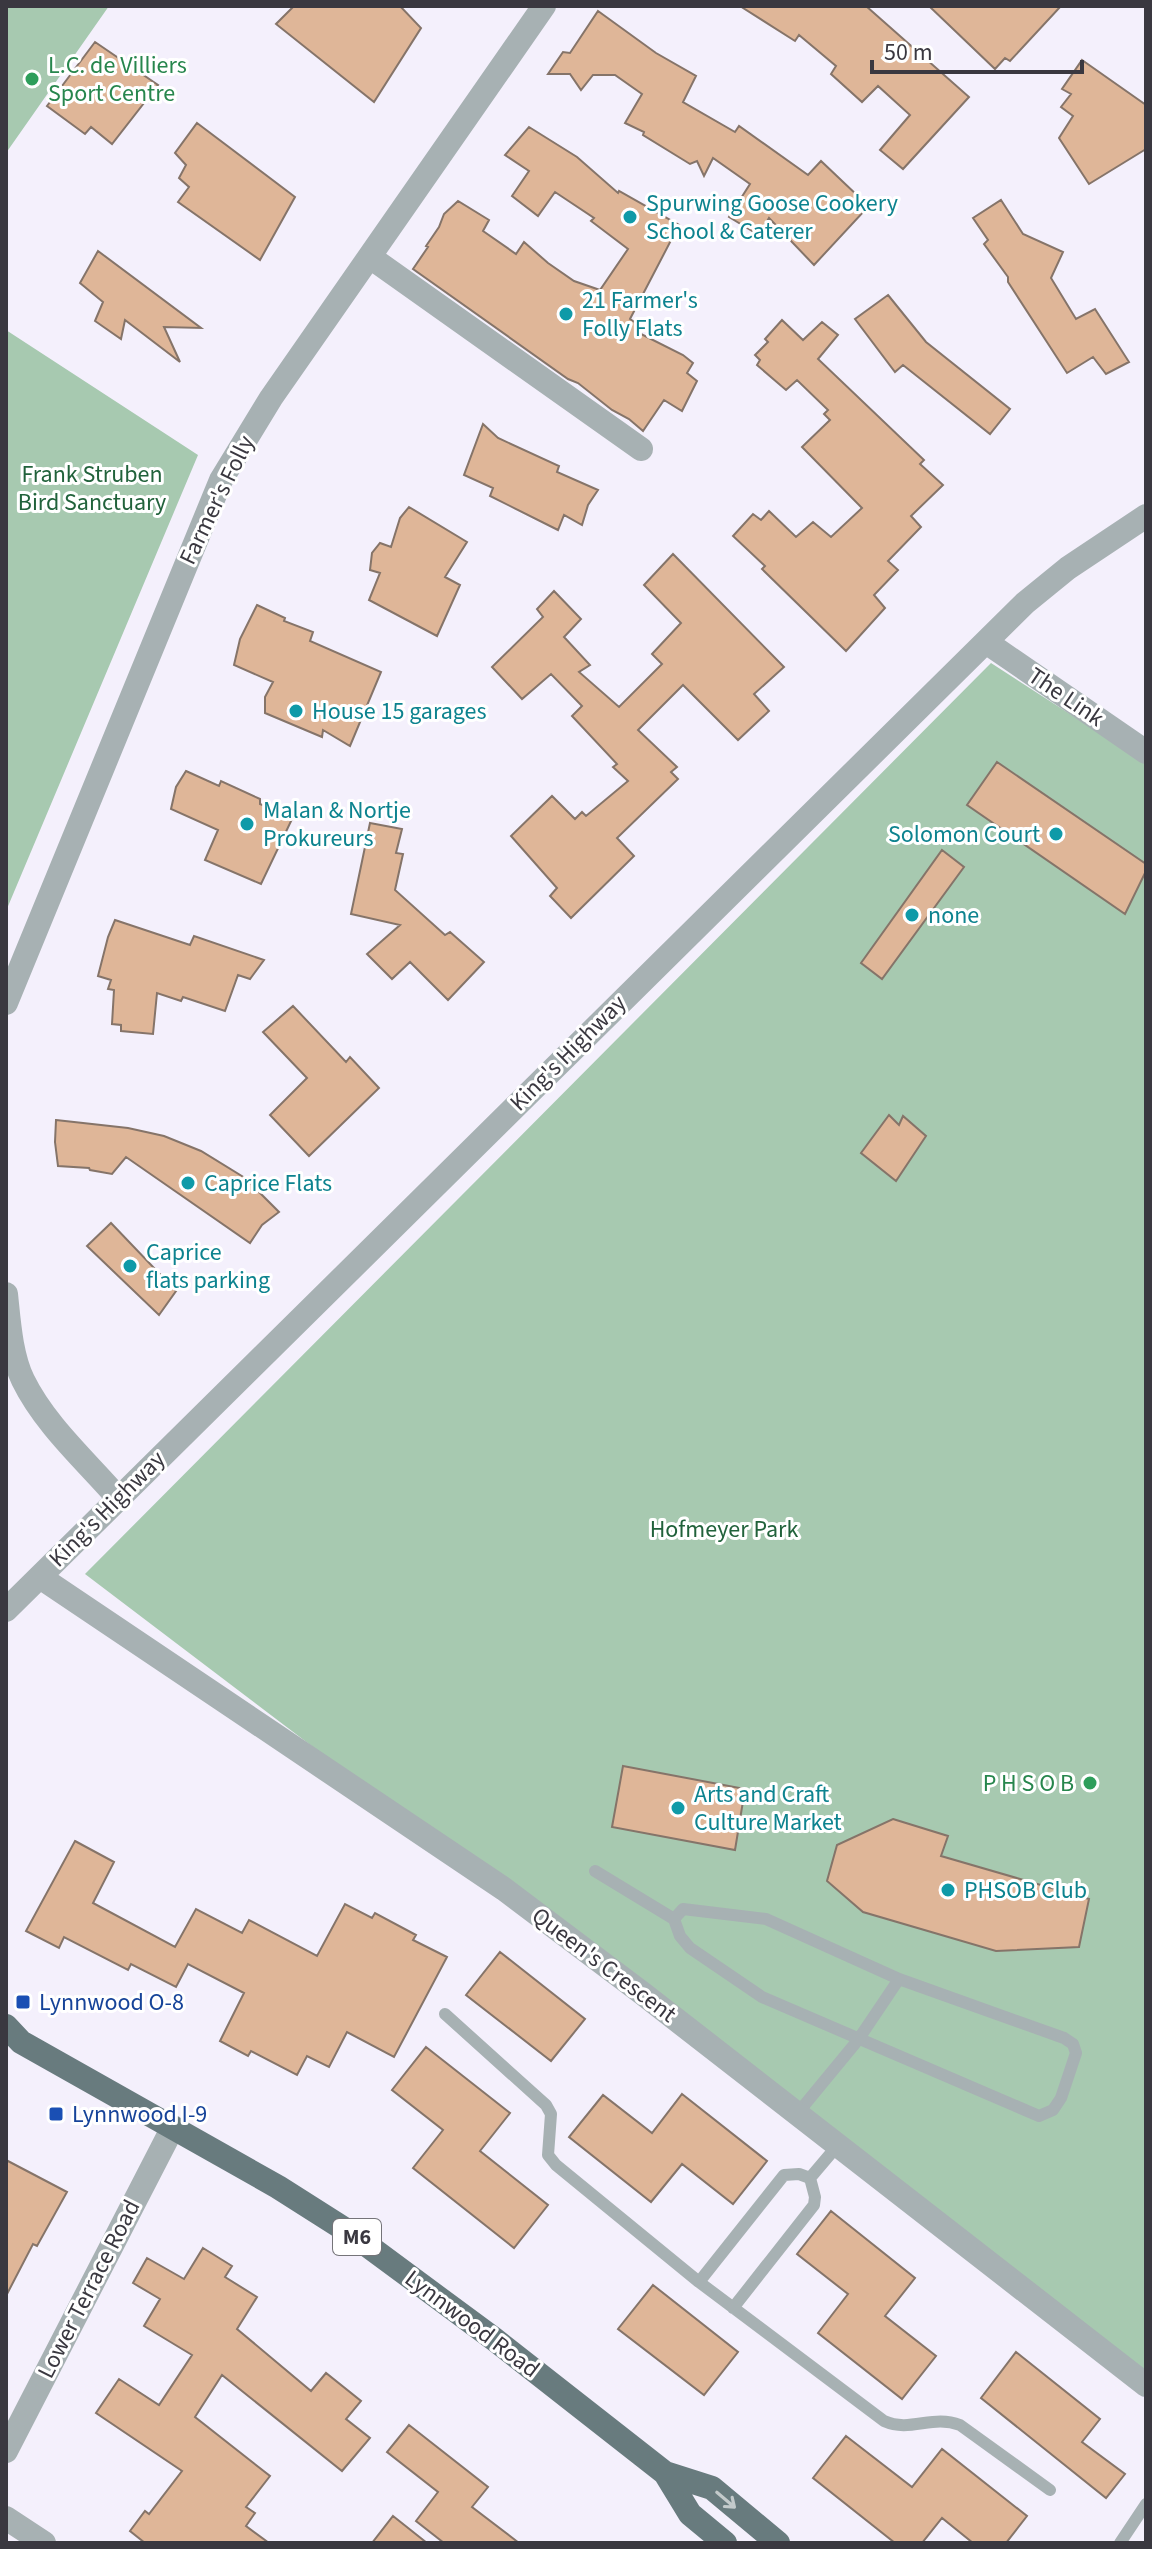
<svg xmlns="http://www.w3.org/2000/svg" width="1152" height="2549" font-family="'Source Sans 3',sans-serif">
  <rect width="100%" height="100%" fill="#f4f0fc"/>
  <path fill="#a7c9b0" d="M6,6H109L6,153Z
    M6,330L198,455L6,911Z
    M991,663L1146,763V2379L85,1574Z"/>
  <path fill="#dfb698" stroke="#857469" stroke-width="2" d="M294,6H400L421,28L374,102L276,24Z
    M740,6H866L969,97L903,169L880,150L910,115L878,86L862,102L831,74L836,66L799,35L795,41Z
    M929,6H1061L1010,61L1005,58L995,69Z
    M598,11L656,53L696,76L683,102L735,132L739,126L808,175L821,161L859,197L857,199L866,209L814,265L769,218L759,235L729,217L750,184L713,158L704,176L697,161L690,164L643,135L644,132L625,123L642,94L615,75H593L581,90L570,74H548L563,52L570,53Z
    M95,42L158,85L112,144L91,127L85,134L47,106Z
    M1082,60L1146,105V149L1089,184L1059,138L1073,116L1061,107L1071,94L1062,89Z
    M197,123L295,197L260,260L178,202L189,187L179,178L186,165L175,153Z
    M529,127L577,157L618,193L619,191L679,225L630,319L642,327L639,333L683,355L693,363L687,373L697,381L682,411L664,400L643,431L629,419L612,410L578,383L568,379L413,269L428,247L426,246L439,227L444,214L458,201L489,220L483,231L516,254L524,242L548,263L574,281L600,290L628,249L591,221L594,218L555,192L538,216L512,196L529,171L505,155Z
    M1001,200L1023,234L1063,252L1051,278L1076,319L1095,309L1129,362L1106,374L1093,357L1067,373L1008,282V277L984,244L988,240L973,218Z
    M98,251L201,328L164,327L180,362L125,320L121,339L95,321L103,302L80,283Z
    M888,295L926,342L1010,409L990,434L903,365L895,372L855,319Z
    M782,320L803,340L822,322L838,335L818,359L924,460L920,464L943,485L911,516L921,527L888,561L898,570L874,595L885,608L846,651L762,569L765,566L733,536L753,514L761,520L769,511L796,537L813,522L831,537L862,508L802,447L830,420L824,414L828,410L797,380L786,390L757,365L760,360L755,355L768,342L765,339Z
    M483,424L498,438L559,466L557,472L598,490L588,505L582,525L564,515L558,530L490,496L493,488L464,475Z
    M409,507L467,542L445,577L460,585L437,636L369,600L380,573L370,570L372,553L380,543L391,547L400,518Z
    M673,554L784,667L754,694L769,711L738,740L683,685L638,730L677,767L671,772L678,779L617,838L634,856L571,918L550,896L557,888L511,836L552,796L575,819L582,812L586,816L628,781L613,767L617,764L572,716L582,706L551,674L522,699L492,667L543,617L537,609L554,591L581,619L564,637L590,665L579,672L619,707L662,664L652,654L681,623L644,585Z
    M257,605L285,618L284,621L313,632L310,641L381,672L350,746L323,730L322,737L265,713V697L273,682L234,665L240,639Z
    M997,762L1146,864V871L1125,914L967,805Z
    M186,771L219,786L221,781L260,799V804L293,817L261,884L205,860L218,830L171,809L176,787Z
    M370,823L402,829L396,853L403,854L395,890L445,935L450,932L484,962L448,1000L410,962L392,979L367,954L400,925L351,914Z
    M942,850L964,867L882,979L861,963Z
    M115,920L190,945L194,936L264,960L250,979L238,975L225,1011L183,997L181,1001L157,993L153,1034L121,1031V1025L112,1024L114,990L108,989L111,980L98,976L108,937Z
    M293,1006L346,1062L350,1057L379,1088L309,1156L270,1115L307,1078L263,1032Z
    M889,1115L899,1125L903,1116L926,1136L896,1181L861,1153Z
    M56,1120L128,1128L164,1136L201,1151L245,1178L279,1212L262,1225L250,1243L126,1157L112,1174L90,1170L89,1168L58,1166L55,1142Z
    M111,1223L176,1291L159,1315L87,1246Z
    M623,1766L745,1789L735,1850L612,1827Z
    M893,1819L948,1836L941,1856L1089,1899L1079,1947L996,1951L863,1912L827,1881L837,1845Z
    M75,1841L114,1862L93,1903L175,1947L196,1909L242,1933L249,1920L317,1956L345,1904L372,1918L375,1913L416,1935L413,1940L447,1957L394,2057L347,2032L329,2067L307,2056L297,2075L251,2051L248,2056L220,2041L244,1993L188,1964L176,1987L131,1964L128,1970L64,1937L59,1948L26,1931Z
    M500,1952L585,2019L551,2061L466,1995Z
    M426,2047L510,2113L480,2151L548,2205L514,2248L413,2168L443,2130L392,2090Z
    M682,2094L767,2161L733,2204L682,2164L651,2202L569,2137L603,2095L652,2133Z
    M6,2160L67,2192L37,2246L33,2244L6,2296Z
    M831,2211L915,2278L885,2316L936,2356L902,2399L818,2333L848,2294L797,2254Z
    M203,2248L232,2266L225,2277L257,2297L237,2329L311,2391L326,2373L361,2401L346,2419L370,2438L342,2471L222,2375L195,2417L270,2476L246,2507L255,2513L246,2526L269,2543H145L130,2531L145,2511L149,2514L182,2471L96,2413L119,2379L159,2405L192,2355L144,2326L160,2299L133,2283L147,2258L184,2279Z
    M653,2285L738,2352L704,2395L618,2329Z
    M1016,2352L1100,2419L1082,2442L1125,2474L1106,2498L981,2398Z
    M409,2425L488,2487L472,2507L519,2543H444L416,2521L438,2492L387,2452Z
    M846,2436L912,2487L942,2449L1027,2516L1006,2543H973L942,2518L922,2543H895L813,2478Z
    M393,2516L427,2543H372Z"/>
  <g fill="none" stroke-linecap="round" stroke-linejoin="round">
    <path stroke="#a7b1b3" stroke-width="12" d="M595,1871L674,1919
      M683,1909L766,1919L899,1979L1064,2038L1073,2044L1076,2053L1061,2098L1053,2110L1039,2116L762,1997L690,1948L680,1936L674,1919Z
      M445,2014L546,2105L551,2114L548,2155L556,2165L699,2282L884,2421C911,2433 932,2414 960,2425L1050,2490
      M797,2114L858,2040L899,1979
      M810,2178L838,2145
      M699,2282L784,2175L799,2174L810,2178
      M733,2308L814,2205L815,2197L810,2178
      M1120,2543L1146,2504"/>
    <path stroke="#a7b1b3" stroke-width="24" d="M370,257L641,449
      M986,642L1146,752
      M6,1003L221,480L271,398L544,6
      M6,1294C9,1323 11,1355 23,1380C45,1425 86,1461 118,1498
      M40,1577L504,1889L642,1993L1146,2385
      M6,1610L1025,603L1068,568L1146,516
      M6,2451L173,2127
      M6,2518L44,2543"/>
    <path stroke="#687b7e" stroke-width="24" d="M6,2026L21,2042L278,2187L352,2234L494,2339L665,2473L712,2488L778,2543
      M665,2473L690,2514L725,2543"/>
  </g>
  <defs><path id="oneway-shaft" d="M-6 0H5M1.5-3L5.5 0L1.5 3" fill="none" stroke-width="1.6" stroke-linecap="round" stroke-linejoin="round" transform="scale(2)"/></defs>
  <use stroke="#c3cacb" href="#oneway-shaft" transform="translate(726 2500) rotate(40)"/>
  <g fill="#2e9e5b" stroke="#fff" stroke-width="3">
    <circle cx="32" cy="79" r="8"/>
    <circle cx="1090" cy="1783" r="8"/>
  </g>
  <g fill="#0f9aa8" stroke="#fff" stroke-width="3">
    <circle cx="630" cy="217" r="8"/>
    <circle cx="566" cy="314" r="8"/>
    <circle cx="296" cy="711" r="8"/>
    <circle cx="247" cy="824" r="8"/>
    <circle cx="1056" cy="834" r="8"/>
    <circle cx="912" cy="915" r="8"/>
    <circle cx="188" cy="1183" r="8"/>
    <circle cx="130" cy="1266" r="8"/>
    <circle cx="678" cy="1808" r="8"/>
    <circle cx="948" cy="1890" r="8"/>
  </g>
  <g fill="#1a4fb4" stroke="#fff" stroke-width="3">
    <rect x="15" y="1994" width="16" height="16" rx="4"/>
    <rect x="48" y="2106" width="16" height="16" rx="4"/>
  </g>
  <g text-anchor="middle" dominant-baseline="central" stroke-width="6" stroke-linejoin="round" paint-order="stroke">
    <rect fill="#fff" stroke="#757479" stroke-width="2" x="333" y="2219" width="48" height="36" rx="6"/>
    <g font-size="22" font-weight="bold" fill="#3a3840">
      <text x="357" y="2237">M6</text>
    </g>
    <g font-size="24" fill="#27864d" stroke="#fff" text-anchor="start">
      <text x="48" y="65">L.C. de Villiers<tspan x="48" dy="28">Sport Centre</tspan></text>
      <text x="1074" y="1783" text-anchor="end">P H S O B</text>
    </g>
    <g font-size="24" fill="#0d838f" stroke="#fff" text-anchor="start">
      <text x="646" y="203">Spurwing Goose Cookery<tspan x="646" dy="28">School &amp; Caterer</tspan></text>
      <text x="582" y="300">21 Farmer's<tspan x="582" dy="28">Folly Flats</tspan></text>
      <text x="312" y="711">House 15 garages</text>
      <text x="263" y="810">Malan &amp; Nortje<tspan x="263" dy="28">Prokureurs</tspan></text>
      <text x="1040" y="834" text-anchor="end">Solomon Court</text>
      <text x="928" y="915">none</text>
      <text x="204" y="1183">Caprice Flats</text>
      <text x="146" y="1252">Caprice<tspan x="146" dy="28">flats parking</tspan></text>
      <text x="694" y="1794">Arts and Craft<tspan x="694" dy="28">Culture Market</tspan></text>
      <text x="964" y="1890">PHSOB Club</text>
    </g>
    <g font-size="24" fill="#21623b" stroke="#fff">
      <text x="92" y="474">Frank Struben<tspan x="92" dy="28">Bird Sanctuary</tspan></text>
      <text x="724" y="1529">Hofmeyer Park</text>
    </g>
    <g font-size="24" fill="#3a3840" stroke="#fff">
      <text transform="translate(217 500) rotate(-64)">Farmer's Folly</text>
      <text transform="translate(1066 697) rotate(34)">The Link</text>
      <text transform="translate(568 1053) rotate(-45)">King's Highway</text>
      <text transform="translate(107 1509) rotate(-45)">King's Highway</text>
      <text transform="translate(604 1965) rotate(37)">Queen's Crescent</text>
      <text transform="translate(89 2289) rotate(-63)">Lower Terrace Road</text>
      <text transform="translate(472 2324) rotate(37)">Lynnwood Road</text>
    </g>
    <g font-size="24" fill="#164399" stroke="#fff" text-anchor="start">
      <text x="39" y="2002">Lynnwood O-8</text>
      <text x="72" y="2114">Lynnwood I-9</text>
    </g>
  </g>
  <rect width="1152" height="2549" fill="none" stroke="#3a3840" stroke-width="16"/>
  <path d="M872 60v12h210v-12" fill="none" stroke="#3a3840" stroke-width="4"/>
  <text x="884" y="60" font-size="24" fill="#3a3840" stroke="#ffffff" stroke-width="6" paint-order="stroke">50 m</text>
</svg>
